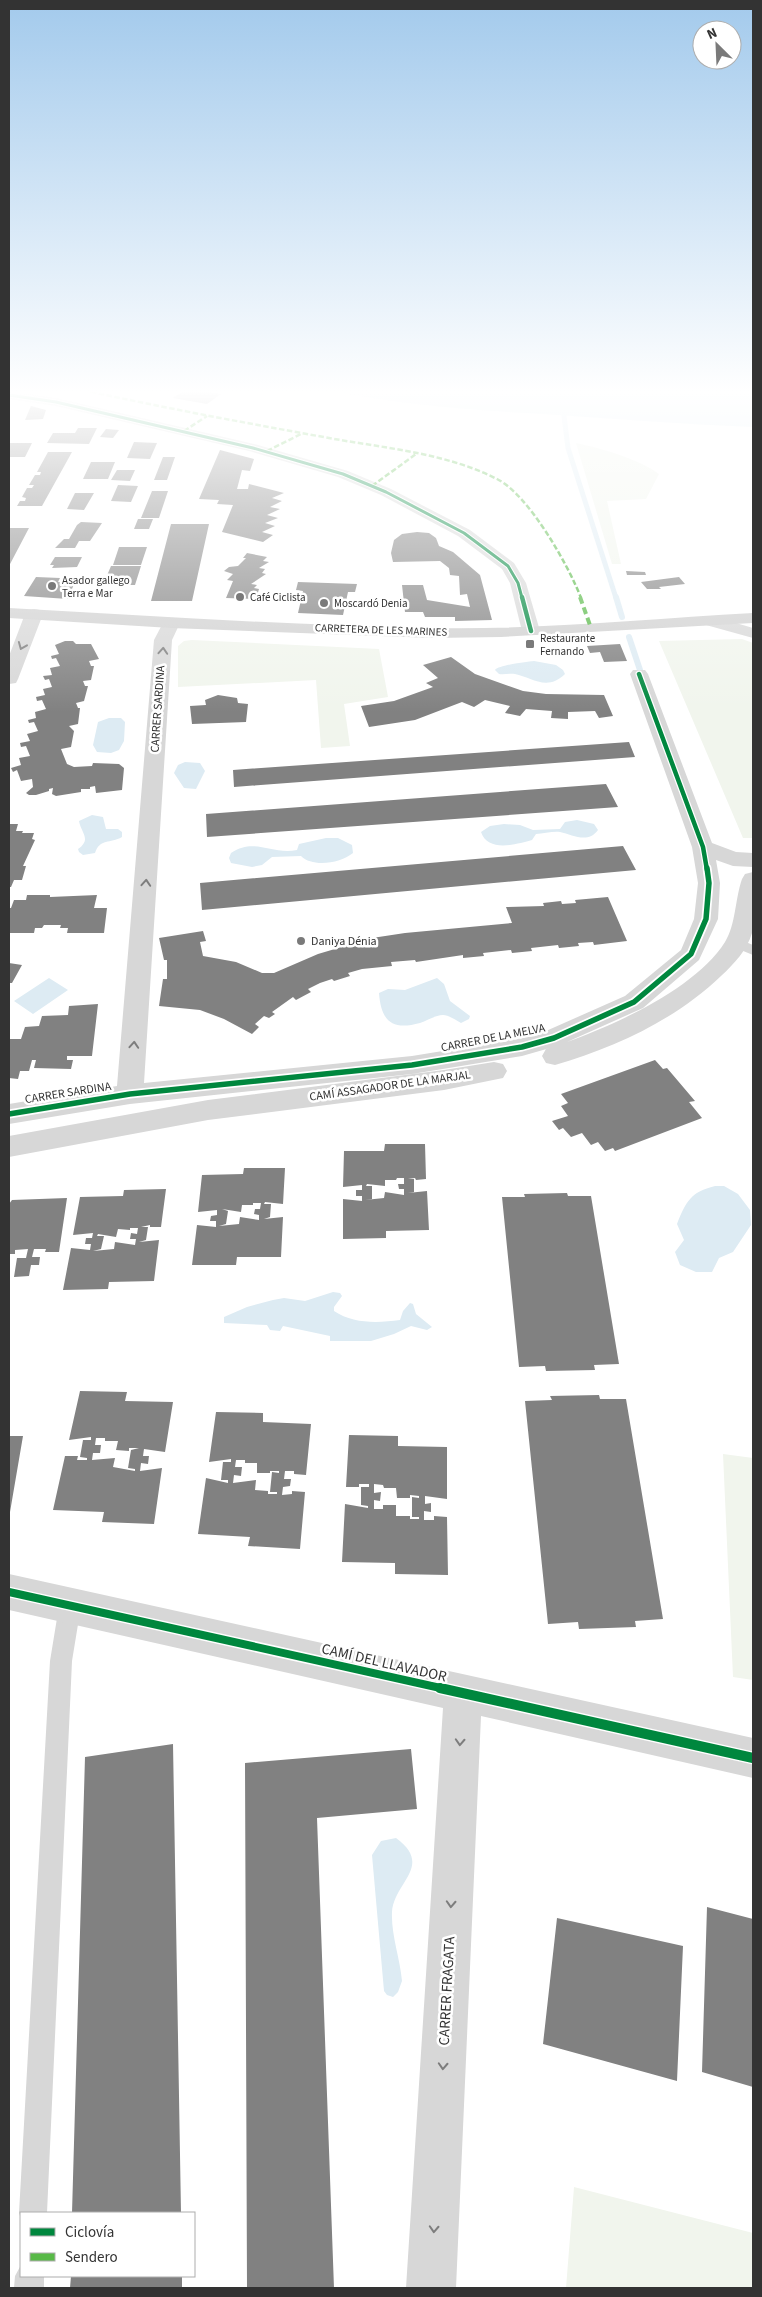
<svg xmlns="http://www.w3.org/2000/svg" width="762" height="2297" font-family="'Source Sans 3',sans-serif">
  <rect width="100%" height="100%" fill="#fff"/>
  <path fill="#f1f5ed" d="M576,443C600,448 639,459 659,474L646,499L607,501L621,564H612Z
    M742,639L753,643V838H743L659,641Z
    M192,640L379,649L388,697L344,704L350,746L321,748L316,680L178,687V646L184,641Z
    M723,1454L753,1458V1680L733,1677Z
    M574,2187L753,2233V2288H566Z"/>
  <path fill="#ddebf3" d="M328,390H753V427C683,424 614,419 544,414C472,410 399,405 328,390Z
    M534,661L556,665L563,670L565,674C547,692 531,677 515,674C510,673 504,675 499,674L495,670C499,665 526,662 534,661Z
    M109,718H121L125,722L124,741L119,750L111,753L97,752L93,745L98,722Z
    M185,762L200,763L205,771L196,789L184,788L174,773L178,765Z
    M92,815L103,817L106,829H118L122,832V837C110,844 100,838 95,853L83,855L79,852L78,849C92,839 81,833 79,821Z
    M577,820L594,824L598,830C588,844 573,835 560,832C553,831 543,834 536,834L532,840C517,844 488,853 481,832L490,826L504,824L520,825L533,830L560,829L565,822Z
    M326,838H338L352,845L353,853C341,863 313,868 301,856L272,857L262,865L252,867L231,863L229,858L231,853C255,837 271,855 297,850L299,844Z
    M49,978L68,990L33,1014L14,1001Z
    M437,978L444,984L450,1001L470,1016L469,1019L461,1023C456,1020 448,1015 443,1015C435,1015 427,1021 420,1023C391,1031 381,1020 379,993L388,989L405,990Z
    M715,1186H724L738,1194L750,1210L751,1225L733,1252L719,1258L712,1272H696L680,1265L675,1252L684,1240L677,1224C686,1201 691,1192 715,1186Z
    M333,1292L340,1293L342,1296L334,1307V1311C353,1324 378,1323 400,1320L403,1311L410,1303L413,1304L416,1314L432,1327L427,1330L411,1326L394,1334L371,1341H330V1336L283,1326L280,1331L270,1330L267,1325L224,1323V1317L247,1307L273,1300L284,1298L305,1301Z
    M396,1838C434,1866 394,1882 392,1912C391,1935 400,1958 402,1981L398,1992L393,1997L387,1995L384,1991L372,1855L381,1841Z"/>
  <g fill="none" stroke-linecap="round" stroke-linejoin="round">
    <path stroke="#ddebf3" stroke-width="5" d="M564,416L568,448L616,598"/>
    <path stroke="#ddebf3" stroke-width="6" d="M616,597L622,617
      M629,637L640,670"/>
  </g>
  <path fill="#818181" fill-rule="evenodd" d="M185,390H198L221,394L207,404L173,398Z
    M31,406L46,410L43,419L25,420Z
    M78,428H97L89,444L47,443L53,433H75Z
    M106,429L119,430L113,438L100,437Z
    M134,442L157,443L150,459L127,458Z
    M9,443H32L25,457H9Z
    M220,450L254,459L250,471L242,470L237,489H248L249,484L284,493L272,498L282,501L270,507L280,509L267,515L278,518L265,523L275,526L262,532L273,535L263,542L222,532L233,505L217,504L219,500L199,499Z
    M48,452H72L42,506H17L20,501H25L26,498L22,497L27,488H32L34,485H29L35,475H40L41,472H37Z
    M163,457H175L167,480H154Z
    M91,462H115L108,479H83Z
    M117,470H135L130,481L111,480Z
    M118,485L138,486L131,502L111,501Z
    M152,491H168L159,518H141Z
    M75,493H94L84,510L67,509Z
    M138,519H153L149,529H134Z
    M81,522L102,523L90,541H79L75,548H55L64,539H69L77,525Z
    M171,524H209L192,601H151Z
    M9,528H29L9,566Z
    M417,532L429,533L436,538L439,546L453,552L480,575L492,620L455,621V617H425L423,612H405L402,585H423L427,600L470,607L467,594L460,595L459,576L450,575L449,568L440,561L393,562L391,553L394,540L402,534Z
    M119,547H147L141,565H113Z
    M247,553L267,557L263,561L269,562L259,568L265,569L262,573L266,574L251,584L257,585L254,588L259,589L256,599L226,598L233,581L227,580L233,574L224,571L229,567L238,566L246,558H243Z
    M55,557H82L77,567L52,568L54,565H50Z
    M111,566H141L135,585H103Z
    M626,571L645,572L646,575H627Z
    M36,577L60,578L58,582L74,584L68,599L24,596Z
    M679,577L685,584L659,587L661,589H647L641,582Z
    M298,582L357,584L355,592H348L343,615L298,613L303,591L296,590Z
    M65,641H73L76,644H91L99,659L89,661L91,666H94L91,680L83,681L85,686H88L84,701L76,703L78,708H80L78,724L69,726L74,731L71,747L61,749L67,764L74,767L92,766L93,763L119,764L124,768L122,790L96,793L95,786L90,787V789H81V792L56,796L52,794L53,788L49,789V791L36,795H29L26,793L33,787L32,779L21,781L17,770L13,772L11,768L21,765L19,758L30,756L26,746L21,747L20,743L30,741L27,734L38,731L34,722L29,723L28,720L36,718L35,712L46,709L42,700L37,701L36,697L45,695L43,689L52,687L49,679L45,680L43,676L52,675L50,668L60,666L56,658L52,659L51,656L59,654L55,645Z
    M620,644L627,661L604,662L600,652L590,653L587,646Z
    M451,657L475,674L523,691L546,694L604,695L613,716L599,718L595,711L568,712V719L551,718L552,711L526,709L520,716L505,713L510,706L485,700L474,707L462,702L415,720L369,727L361,706L394,701L433,687L426,683L438,678L423,665Z
    M218,695L237,698L238,703L248,704L246,722L192,724L190,706L206,705L205,700Z
    M629,742L635,757L234,787L233,770Z
    M606,784L618,807L207,837L206,814Z
    M9,824H18L16,831H23L22,833H34L32,839L35,840L23,866H26L22,880H14L11,887H9Z
    M623,846L636,870L202,910L200,883Z
    M27,895H50V897L97,895L94,908H107L104,933H67L68,928H60L61,925H44L42,928H35L34,933H9V908H11L14,900H26Z
    M608,897L627,941L594,945L593,942L578,943L579,946L559,948L558,945L531,948L532,951L512,953L511,950L483,953L484,956L463,958V955L416,962L415,960L391,962L392,966L362,969L348,973L350,976L334,981L332,979L320,983L308,989L311,992L296,1000L293,997L272,1012L275,1014L269,1018L264,1016L255,1024L259,1027L252,1034L224,1019L200,1010L159,1006L163,979H167V960H164L159,938L203,931L206,941L200,942L203,956L236,962L262,973H274L318,954L372,938L405,933L512,923L506,907L544,906L543,903L561,901L562,904L576,903L575,900Z
    M9,963L22,965L12,983H9Z
    M98,1004L92,1056H67V1060H73L71,1069L34,1068L36,1060H32L29,1071H20L18,1079L9,1078V1039H21L25,1027L39,1026L42,1016L68,1015L69,1006Z
    M655,1060L663,1069L667,1068L695,1101L689,1102L702,1118L615,1151L613,1148L605,1151L598,1142L591,1145L582,1133L571,1137L563,1128L559,1130L552,1121L568,1116L561,1106L568,1103L561,1094Z
    M385,1144H425L426,1179L416,1180L415,1178L408,1179H414V1192L408,1193L427,1191L429,1230L386,1231V1238L343,1239V1199L362,1201V1196H356V1190H362V1185L343,1187L344,1151H384ZM397,1178H404V1184H398L399,1189H404V1195L385,1192L384,1198L365,1200L372,1199V1186H366L367,1184L385,1186V1180H396Z
    M244,1168H285L283,1204L265,1202L264,1204H271L270,1217L264,1219L283,1217L281,1257H237L236,1265H192L197,1225L216,1227V1221H210L211,1216L217,1215V1210L198,1212L202,1175L243,1174ZM253,1203H261L260,1209H255L254,1214L259,1215V1220L240,1217L239,1224L219,1226L226,1224L228,1211L222,1209L241,1212L242,1205H253Z
    M166,1189L161,1227H150V1225L141,1227H148L146,1240L139,1242L159,1240L154,1281L109,1282L108,1289L63,1290L71,1248L90,1250L91,1244H85L86,1238H92L93,1233L73,1235L80,1197L123,1196L124,1190ZM130,1228H138L137,1234L131,1233L130,1239H136L135,1245L115,1242L114,1249L93,1251L101,1249L104,1236H97L98,1234L116,1237L118,1229L130,1230Z
    M567,1193L568,1196H591L619,1364L594,1365L595,1370L546,1371L545,1366L519,1367L502,1197H525L524,1194Z
    M67,1198L59,1252H45L46,1249H34L32,1257H40L39,1265H31L29,1276L14,1277L17,1258H26L28,1249L15,1250V1254H9V1204L12,1200Z
    M80,1391L127,1392L125,1401L173,1402L165,1452L144,1449L143,1456H149L148,1464L141,1463L140,1471L162,1468L154,1524L102,1522L104,1512L53,1510L65,1456H78L77,1460H87V1458L80,1457L83,1440H91V1437L69,1440ZM96,1438H105V1441H118L116,1450L129,1451V1448H139L131,1450L128,1468L135,1469V1471L113,1467L115,1458L92,1460L93,1453H100L101,1445H95Z
    M599,1395L600,1399H626L663,1619L635,1621L636,1627L579,1629L578,1622L548,1624L525,1401L552,1400L550,1396Z
    M216,1412L263,1413V1422L311,1424L306,1475L294,1474V1471H285L284,1479H291L290,1486L283,1487L282,1495L292,1494V1491L305,1492L300,1549L248,1546L250,1537L198,1534L206,1478L228,1483V1480H221L223,1462H231V1459L209,1462ZM236,1460H245V1463H257V1473H270V1471H279V1473L272,1472L270,1492H277V1494H268V1491L255,1490L256,1480L233,1483L234,1475L241,1476L242,1467H235Z
    M349,1435L398,1436V1446L447,1447V1499L425,1496V1504L431,1503V1512L424,1511V1520H434V1516L447,1517L448,1575L395,1574V1563L342,1562L345,1504L368,1508V1506L361,1505V1487H369V1484H359V1487H346ZM374,1484L383,1485L384,1488H396L397,1498H410V1495L419,1496V1498L412,1497V1517H419V1519H410V1516H396V1505H383V1509H374V1500L380,1501L381,1492L374,1493Z
    M9,1436H23L10,1512H9Z
    M173,1744L181,2213H72L85,1757Z
    M411,1749L417,1809L317,1818L334,2288H247L245,1763Z
    M707,1907L753,1919V2087L702,2072Z
    M557,1918L683,1946L677,2081L543,2044Z
    M71,2276H182V2288H70Z"/>
  <g fill="none" stroke-linecap="round" stroke-linejoin="round">
    <path fill="#d7d7d7" fill-rule="evenodd" d="M736,938L753,945V955L731,946L729,943L731,940Z
      M70,1595L78,1598L81,1606L72,1661L47,2213H21V2219L19,2213L50,1661L59,1606L62,1598Z
      M21,2265V2276H44V2288H14L15,2276Z"/>
    <path fill="#d7d7d7" fill-rule="evenodd" d="M9,391L56,398L258,445L348,471L391,489L470,530L514,563L526,583L540,631L537,635H525L522,631L510,583L502,569L458,536L381,495L338,477L249,451L56,406L9,399Z
      M34,609L40,610L43,614L18,679L16,683L9,684V656L25,614L28,610Z
      M712,616L753,628V638L706,625L703,621L706,617Z
      M171,618L177,619L180,623L172,640L144,1083L412,1056L522,1038L546,1031L625,996L681,950L694,919L698,883L692,847L630,674L633,670H645L648,674L712,843L736,852L753,853V867L733,866L716,860L720,883L718,919L699,960L643,1008L567,1042C617,1024 696,988 725,942C736,924 735,899 742,879L745,874L753,872C754,887 757,918 752,933C747,950 734,964 721,976C675,1020 616,1047 555,1065L546,1063L542,1056L546,1049L550,1048L522,1056L412,1074L130,1104L9,1124V1104L117,1086L154,640L165,619Z
      M494,1062L503,1064L507,1071L503,1078L444,1090L208,1120L9,1157V1136L208,1100L444,1070Z
      M9,1574L753,1738V1778L481,1716L456,2288H406L443,1708L9,1610Z"/>
    <path fill="#d0d0d0" fill-rule="evenodd" d="M9,608C150,616 291,625 432,628C539,630 646,619 753,613V623L501,637L433,638L171,628L9,618Z"/>
    <path stroke="#58b947" stroke-width="2.5" stroke-dasharray="5.5 2.5" stroke-linecap="butt" d="M83,390C165,408 246,423 329,438C384,448 446,453 497,479C528,494 569,566 581,598
      M184,431L207,416
      M267,451L301,434
      M372,486L416,454"/>
    <path stroke="#58b947" stroke-width="4" stroke-dasharray="7 4" stroke-linecap="butt" d="M580,597L591,628"/>
    <g stroke="#fff" stroke-width="5">
      <path id="cycleway-far4" d="M9,395L56,402L253,448L343,474L386,492L464,533L508,566L518,583L522,598"/>
    </g>
    <g stroke="#fff" stroke-width="7">
      <path id="cycleway-far3" d="M522,597L531,631
        M639,674L703,847L707,870"/>
    </g>
    <g stroke="#fff" stroke-width="9">
      <path id="cycleway-far2" d="M9,1114L130,1094L412,1065L522,1047L554,1038L634,1002L691,954L706,919L709,883L707,868"/>
    </g>
    <g stroke="#fff" stroke-width="11">
      <path id="cycleway-far1" d="M9,1592L445,1689"/>
    </g>
    <g stroke="#fff" stroke-width="13">
      <path id="cycleway" d="M440,1688L753,1758"/>
    </g>
    <use href="#cycleway-far4" stroke="#00873e" stroke-width="3"/>
    <use href="#cycleway-far3" stroke="#00873e" stroke-width="4.5"/>
    <use href="#cycleway-far2" stroke="#00873e" stroke-width="5.5"/>
    <use href="#cycleway-far1" stroke="#00873e" stroke-width="8"/>
    <use href="#cycleway" stroke="#00873e" stroke-width="10"/>
  </g>
  <defs><path id="oneway-chevron" d="M-2-3.5L2.5 0L-2 3.5" fill="none" stroke-width="1.6" stroke-linecap="round" stroke-linejoin="round" transform="scale(1.25)"/></defs>
  <g stroke="#7d7d7d">
    <use href="#oneway-chevron" transform="translate(22 646) rotate(112)"/>
    <use href="#oneway-chevron" transform="translate(163 651) rotate(-86)"/>
    <use href="#oneway-chevron" transform="translate(146 883) rotate(-86)"/>
    <use href="#oneway-chevron" transform="translate(134 1045) rotate(-86)"/>
    <use href="#oneway-chevron" transform="translate(460 1742) rotate(93)"/>
    <use href="#oneway-chevron" transform="translate(451 1904) rotate(93)"/>
    <use href="#oneway-chevron" transform="translate(443 2066) rotate(93)"/>
    <use href="#oneway-chevron" transform="translate(434 2229) rotate(93)"/>
  </g>
  <linearGradient id="sky" x2="0" y2="1"><stop stop-color="#a3caec"/><stop offset="0.55" stop-color="#fff"/><stop offset="1" stop-color="#fff" stop-opacity="0"/></linearGradient>
  <rect width="762" height="712" fill="url(#sky)"/>
  <g fill="#7a7a7a" stroke="#fff" stroke-width="2">
    <circle cx="52" cy="586" r="5"/>
    <circle cx="240" cy="597" r="5"/>
    <circle cx="324" cy="603" r="5"/>
    <rect x="525" y="639" width="10" height="10" rx="2.5"/>
    <circle cx="301" cy="941" r="5"/>
  </g>
  <g text-anchor="middle" dominant-baseline="central" stroke-width="5" stroke-linejoin="round" paint-order="stroke">
    <g font-size="11" fill="#333" stroke="#fff" text-anchor="start">
      <text x="62" y="580">Asador gallego<tspan x="62" dy="13">Terra e Mar</tspan></text>
      <text x="250" y="597">Café Ciclista</text>
      <text x="334" y="603">Moscardó Denia</text>
      <text x="540" y="638">Restaurante<tspan x="540" dy="13">Fernando</tspan></text>
    </g>
    <g font-size="11" fill="#333" stroke="#fff">
      <text transform="translate(381 630) rotate(2)">CARRETERA DE LES MARINES</text>
    </g>
    <g font-size="12" fill="#333" stroke="#fff">
      <text transform="translate(158 709) rotate(-86)">CARRER SARDINA</text>
      <text transform="translate(493 1038) rotate(-11)">CARRER DE LA MELVA</text>
      <text transform="translate(390 1086) rotate(-8)">CAMÍ ASSAGADOR DE LA MARJAL</text>
      <text transform="translate(68 1093) rotate(-9)">CARRER SARDINA</text>
    </g>
    <g font-size="12" fill="#333" stroke="#fff" text-anchor="start">
      <text x="311" y="941">Daniya Dénia</text>
    </g>
    <g font-size="15" fill="#333" stroke="#fff">
      <text transform="translate(384 1663) rotate(13)">CAMÍ DEL LLAVADOR</text>
      <text transform="translate(447 1991) rotate(-87)">CARRER FRAGATA</text>
    </g>
  </g>
  <rect width="762" height="2297" fill="none" stroke="#333333" stroke-width="20"/>
  <rect x="20" y="2212" width="175" height="65" fill="#ffffff" stroke="#adadad"/>
  <rect x="30" y="2228" width="25" height="8" fill="#00873e" stroke="#adadad"/>
  <text x="65" y="2237" font-size="15" fill="#333333">Ciclovía</text>
  <rect x="30" y="2253" width="25" height="8" fill="#58b947" stroke="#adadad"/>
  <text x="65" y="2262" font-size="15" fill="#333333">Sendero</text>
  <g transform="translate(717 45) rotate(336)"><circle r="24" fill="#ffffff" stroke="#adadad"/>
  <path d="M0-4L9 19L0 12L-9 19Z" fill="#7a7a7a"/>
  <text y="-8" font-size="14" font-weight="bold" text-anchor="middle" fill="#333333">N</text>
  </g>
</svg>
